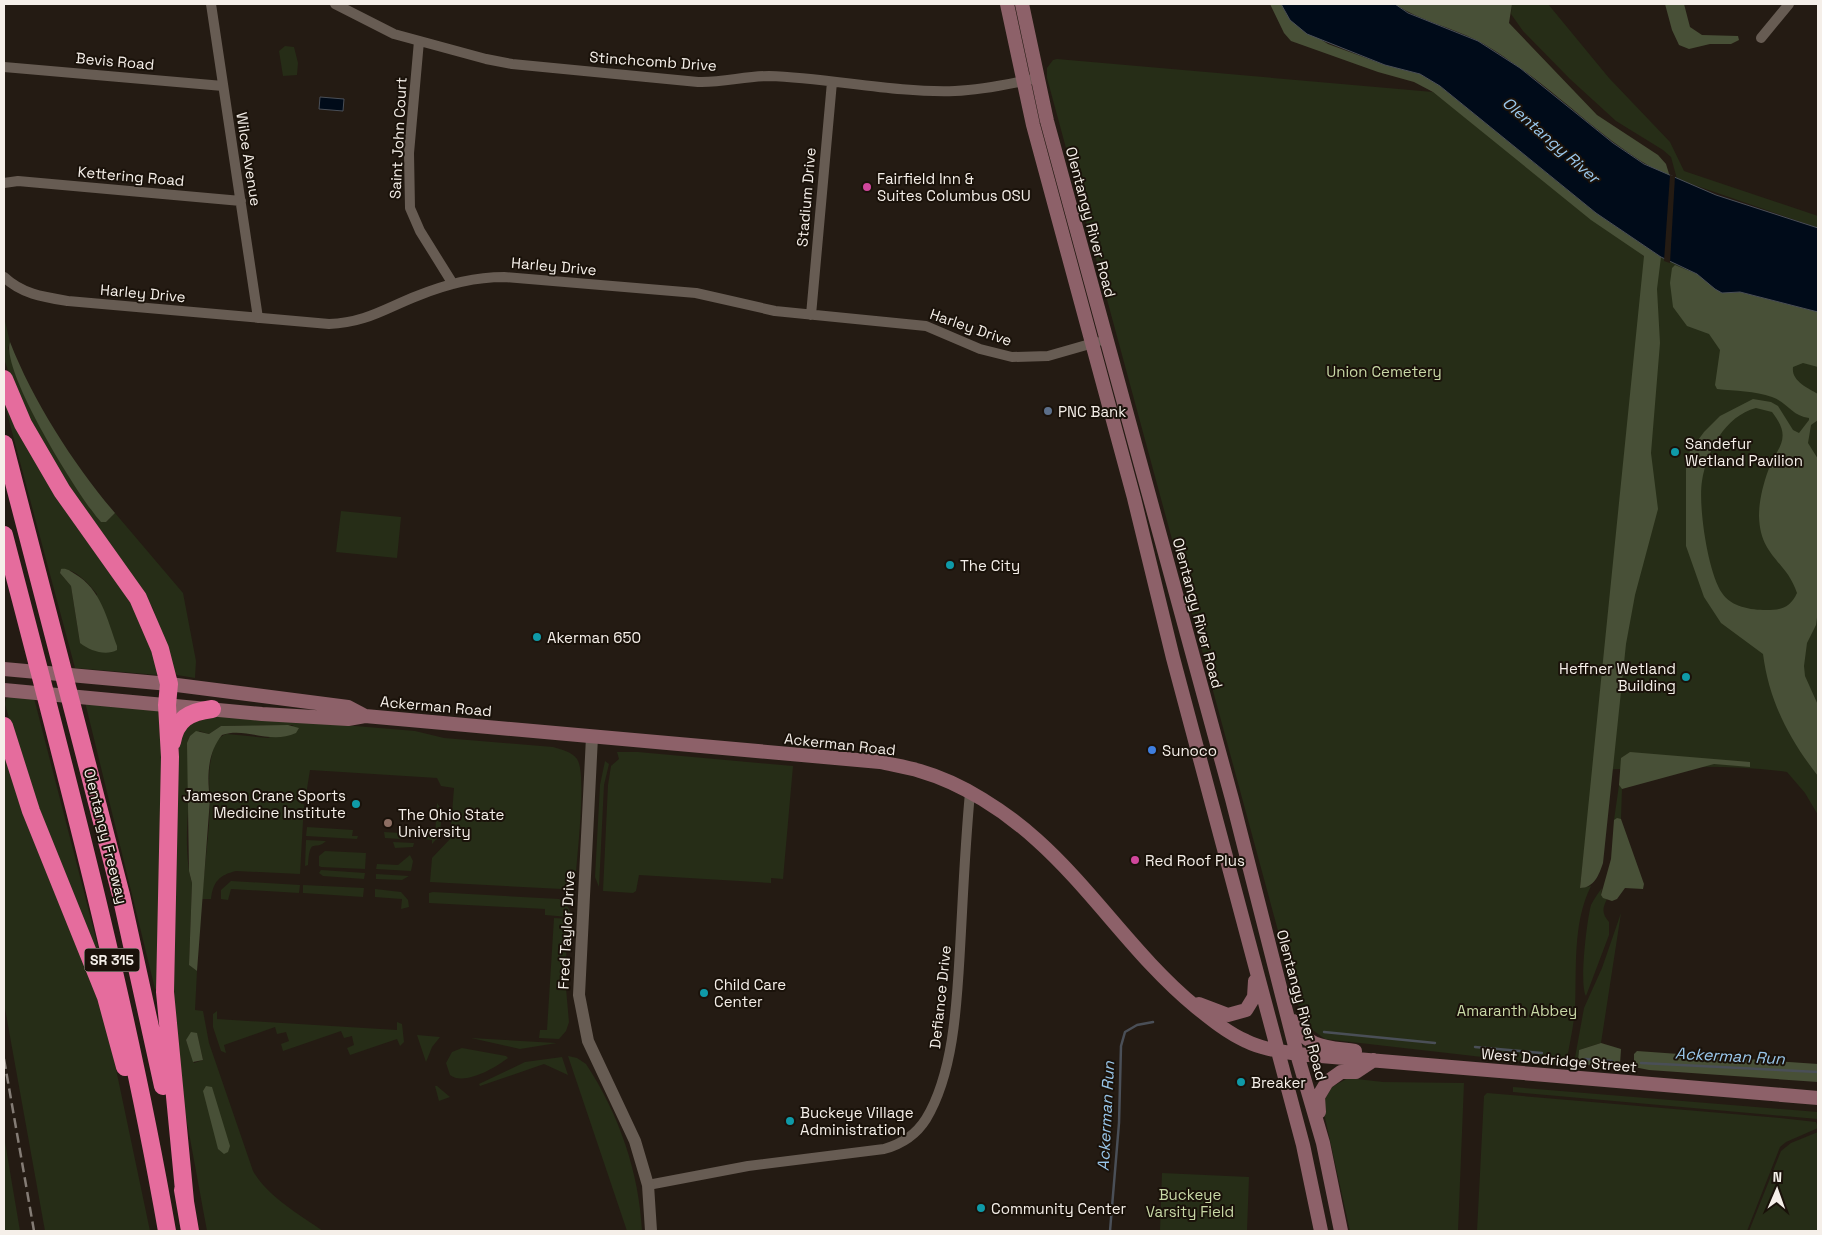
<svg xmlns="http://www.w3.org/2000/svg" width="1822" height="1235" font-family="'Space Grotesk',sans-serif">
  <rect width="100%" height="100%" fill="#241b13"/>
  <path fill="#262d17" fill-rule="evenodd" d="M1512,4H1548L1609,78L1670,142L1684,171L1818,216V228L1677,179L1671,157L1663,150L1616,121L1570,79L1523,31L1511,14Z
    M285,46L294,47L298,63L297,75L283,76L279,51Z
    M1057,59L1433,92L1644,256L1661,257L1682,266L1697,274L1715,289L1818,312V815L1805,793L1787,772C1723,763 1657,768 1593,770L1580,888L1591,886C1572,924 1577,970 1575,1011C1573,1029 1569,1047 1566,1064L1561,1066L1325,1039L1303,1023L1047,78V68L1053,60Z
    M4,317L10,342L8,348L28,402L106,522L115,513L183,593L196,661L195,678L177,675L172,671L153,608L49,459L16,393L4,359Z
    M4,402L110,564L152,641L158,675L75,668ZM61,569C75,568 89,584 97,594L80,643L71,586L60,573Z
    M341,511L401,517L397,558L336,552Z
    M11,696L34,698L103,966C65,880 30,795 5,704L6,699Z
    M85,702L162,710L165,713L158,988L155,989Z
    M223,715L415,731L444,738L553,747C562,750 571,751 577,759C587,773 577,854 576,875L573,882L562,889L430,882L432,858L450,839L454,788L441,786L437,778L310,770L306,795H301V804H304L300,874L236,871C219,875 213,882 211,899H202C204,867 210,831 210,799C209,783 208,771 212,754C214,745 218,736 227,734L268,738L294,725L221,726L209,734L199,731C192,772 180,844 192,883L189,965L197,971L195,1010L203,1011L209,1043L253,1171C268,1197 299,1214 323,1231H207L182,1095L173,1012L177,737L187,719ZM197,1034L203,1060L194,1063L186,1040Z
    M617,752H638L793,766L783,879L771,878V883L639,875L636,891L633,893L603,891L608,785L611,766L619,759Z
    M4,755L30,825L81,947L108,1031L150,1231H45L4,1003Z
    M605,761L609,764L604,785L599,887L595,877L600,785Z
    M1619,785L1622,789L1621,819L1614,820Z
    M437,803L442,810L440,835L432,844V840L425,839L428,836H435Z
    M307,827L353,830L352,836H358L357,839L306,836Z
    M384,832L401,833V839L385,838Z
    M306,840L326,841C315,852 310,835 308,865L305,866Z
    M393,842L414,843L413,847L395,848Z
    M325,851L366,853L365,869L321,867L319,866V856Z
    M410,855L413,861L411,871L376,869L377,864L398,865Z
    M321,870L365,873L364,879L323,876L319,873Z
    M376,874L409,876L402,880L376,879Z
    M231,881L300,885L299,893L231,889L228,900L221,899V890Z
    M303,885L364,888L363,897L303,893Z
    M1602,888L1601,895L1607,899C1602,909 1602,914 1609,922V935L1586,996C1579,985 1587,919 1591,905C1594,899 1598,893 1602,888Z
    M375,889L401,892L408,900L409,907L401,909L402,899L375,897Z
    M433,892L559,899L566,903L572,915L569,917L545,915V909L429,903V893Z
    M1621,913L1601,1043L1579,1050L1578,1061L1584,1065L1574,1063L1584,1008L1602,968Z
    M554,918L568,919L565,977L569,1022L566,1031L559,1039L539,1038L540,1030H547Z
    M217,1011V1019L397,1030V1022L402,1024L404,1042L400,1046L397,1039L350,1055L347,1048L354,1045L352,1036L344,1038L341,1031L283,1051L281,1044L289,1041L286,1032L277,1034L275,1027L224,1045L226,1053L221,1051L213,1027V1014Z
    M417,1035L440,1037L432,1047L426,1062Z
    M471,1038L556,1043H557L520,1049Z
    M462,1048L506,1056L508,1058C495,1068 464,1086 450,1075L446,1063L452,1052Z
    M568,1056L577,1058L586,1064C619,1114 639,1172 642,1231H627Z
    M562,1057L568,1075L544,1064L480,1086L479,1084L525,1062Z
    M1348,1078L1383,1082L1464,1083L1458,1231H1350L1322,1104L1332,1087Z
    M435,1086H437L450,1097L439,1101Z
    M1513,1087L1818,1112V1119L1513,1092Z
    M1487,1093L1780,1118L1816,1122L1818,1128L1786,1142L1780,1147L1747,1231H1477L1484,1096Z
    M1818,1132V1231H1749L1781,1151L1791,1143Z
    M4,1136L20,1231H4Z
    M1162,1173L1249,1177L1247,1231H1160Z"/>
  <path fill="#485037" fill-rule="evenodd" d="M1270,4H1281L1290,20L1328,44L1385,65L1420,74L1440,86L1596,213L1661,257L1657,289L1660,343L1651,453L1658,509L1635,595L1626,644L1603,863C1599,875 1594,888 1580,888L1644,256L1591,220L1433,92L1414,82L1378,72L1291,41L1284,33Z
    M1395,4H1512L1509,23L1597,115L1658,155L1666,164L1670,177C1613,150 1571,104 1520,68C1507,59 1492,48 1478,41C1451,27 1420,21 1395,4Z
    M1665,4H1684L1690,27L1702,35L1738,36L1739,40L1731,44H1710L1689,49L1679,45L1672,30Z
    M1675,265L1697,274L1722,293L1740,292L1818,312V367L1803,363L1793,367C1791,381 1808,388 1818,394V420L1811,425L1808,443L1818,459V610L1816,625L1807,643L1804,666L1805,676L1818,705V776C1789,739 1769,701 1763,654L1721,623L1704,597L1686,546V464L1690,451L1704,432L1720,416L1753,399L1771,402L1778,406L1793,430L1799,433L1809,420V418C1792,416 1787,402 1772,397C1755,391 1735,391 1717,389L1715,385L1720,350L1709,334L1687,326L1673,307L1670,283L1672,268ZM1756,408L1772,412C1793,439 1778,445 1768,471C1763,485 1759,501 1759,516C1760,557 1786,560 1797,593C1790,608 1781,610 1766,610C1751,610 1731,607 1722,593C1708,573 1698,506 1702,481C1707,451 1725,416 1756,408Z
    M10,342C33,401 74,465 115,513L106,522H101C79,498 0,370 10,342Z
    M61,569C67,568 70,571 75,574C101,589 107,619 117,646V650C106,656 90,651 80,643L71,586L60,573Z
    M288,725L299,728L296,733C270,745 247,727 222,735C207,753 207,778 210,799L197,971L189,965L192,883L189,871L187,743L190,736L196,731L209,734L221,726Z
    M1630,752L1750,762V767L1714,764L1622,789L1619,785L1621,758Z
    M1617,818L1621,819L1644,884L1643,889L1625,888L1617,899L1612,901L1603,898L1601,895L1611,859L1614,820Z
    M191,1032L197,1033L203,1060L193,1062L186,1040Z
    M1601,1043L1621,1049L1620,1064L1617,1066L1584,1065L1578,1061L1579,1050Z
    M1637,1051L1818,1064V1082L1649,1070L1634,1067V1054Z
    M206,1086L212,1087L230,1146L228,1152L224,1154L218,1149L203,1091Z"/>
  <path fill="#000b19" stroke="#4a4f57" d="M1281,4H1395L1408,13L1478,41L1520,68L1613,143L1644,164L1716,195L1818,228V312L1740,292L1722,293L1715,289L1697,274L1661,257L1596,213L1440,86L1420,74L1385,65L1307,34L1290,20Z
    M320,97L344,99L343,111L319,109Z"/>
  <path fill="#241b13" d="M1670,175L1675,176L1670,263L1664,261Z"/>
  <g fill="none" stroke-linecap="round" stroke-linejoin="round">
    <path stroke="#4a4f57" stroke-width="2.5" d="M1324,1032L1435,1043
      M1475,1047L1542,1053
      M1585,1059L1612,1061
      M1641,1063L1818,1072
      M1110,1231L1119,1123L1121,1046L1125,1032L1137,1025L1153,1022"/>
    <path stroke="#675c53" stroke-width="10" d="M211,4L258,318
      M335,4L394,34L486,59L512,64L698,82C722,83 745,76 769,76C831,78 893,93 955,91C983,90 1011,84 1037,78
      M1761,38L1789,4
      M419,41L409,153L410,208L420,231L453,284
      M4,67L223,86
      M4,183L18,181L241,201
      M4,277C22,294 43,297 68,301L329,324C365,323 386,308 417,296C444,285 475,277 504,277L696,293L775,311L926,326L980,349L1012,357L1048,356L1097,342
      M811,315L832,82
      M648,1185L748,1166L884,1149C902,1144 916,1135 926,1119C954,1073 957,1001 960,949C963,897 965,845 970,793"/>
    <path stroke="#675c53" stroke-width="12" d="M592,737L579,995L588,1041L635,1141L648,1185L651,1231"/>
    <path stroke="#8d6169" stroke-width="14" d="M1007,4L1033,125L1134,498L1173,658L1303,1145L1321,1231
      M1022,4L1047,121L1232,799L1297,1054L1323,1143L1341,1231
      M4,669L169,684L348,707L365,716
      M4,690L262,714L348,719L365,716L880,762C893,765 907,767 920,771C962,783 1005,811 1037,840C1094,891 1136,958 1196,1007C1212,1020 1228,1033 1246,1041C1262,1049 1280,1051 1297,1054L1818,1098
      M1199,1004L1228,1015L1246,1010L1254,997L1255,981
      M1293,1021C1307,1049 1328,1047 1355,1051
      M1319,1112L1318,1097L1327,1082L1341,1072H1356L1374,1060"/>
    <path stroke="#e56c9d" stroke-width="18" d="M4,379L23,424L62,491L138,598L160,649L169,684L167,705L170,757L165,992L185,1201
      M4,444L121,895L163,1086
      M4,535C64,766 126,996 167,1231
      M4,726L31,811L106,997L125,1067
      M172,742C176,719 189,712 212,709
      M183,1190L190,1231"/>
    <path stroke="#847c75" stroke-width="2.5" stroke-dasharray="10 5" stroke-linecap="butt" d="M4,1059L34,1231"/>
  </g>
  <g fill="#d1479c" stroke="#1a120a" stroke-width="2">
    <circle cx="867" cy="187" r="5"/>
    <circle cx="1135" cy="860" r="5"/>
  </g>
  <circle fill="#5c6f8a" stroke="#1a120a" stroke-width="2" cx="1048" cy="411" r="5"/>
  <g fill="#0f9aa8" stroke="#1a120a" stroke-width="2">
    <circle cx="1675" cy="452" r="5"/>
    <circle cx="950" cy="565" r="5"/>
    <circle cx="537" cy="637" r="5"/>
    <circle cx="1686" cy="677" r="5"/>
    <circle cx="356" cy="804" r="5"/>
    <circle cx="704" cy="993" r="5"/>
    <circle cx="1241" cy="1082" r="5"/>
    <circle cx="790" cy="1121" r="5"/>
    <circle cx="981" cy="1208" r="5"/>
  </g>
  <circle fill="#3f7fe0" stroke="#1a120a" stroke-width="2" cx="1152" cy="750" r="5"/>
  <circle fill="#8d6e63" stroke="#1a120a" stroke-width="2" cx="388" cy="823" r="5"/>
  <g text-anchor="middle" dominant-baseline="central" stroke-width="4" stroke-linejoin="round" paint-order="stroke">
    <rect fill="#1a120a" stroke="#b3ada6" stroke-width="1" x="84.5" y="948.5" width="55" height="23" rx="4"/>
    <g font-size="14" font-weight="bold" fill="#f5efe9">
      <text x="112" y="960">SR 315</text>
    </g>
    <g font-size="15" fill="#f5efe9" stroke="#1a120a">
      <text transform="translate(115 61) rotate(5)">Bevis Road</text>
      <text transform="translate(653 61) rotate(4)">Stinchcomb Drive</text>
      <text transform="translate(398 138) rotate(-87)">Saint John Court</text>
      <text transform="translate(249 159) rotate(81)">Wilce Avenue</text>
      <text transform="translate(131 176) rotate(5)">Kettering Road</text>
      <text transform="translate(806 197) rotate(-85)">Stadium Drive</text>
      <text transform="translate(1091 222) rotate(75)">Olentangy River Road</text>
      <text transform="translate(554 266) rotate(5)">Harley Drive</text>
      <text transform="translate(143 293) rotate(5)">Harley Drive</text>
      <text transform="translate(971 327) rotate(19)">Harley Drive</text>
      <text transform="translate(1198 613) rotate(75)">Olentangy River Road</text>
      <text transform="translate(436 706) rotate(5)">Ackerman Road</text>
      <text transform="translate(840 744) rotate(6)">Ackerman Road</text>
      <text transform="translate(106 836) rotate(76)">Olentangy Freeway</text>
      <text transform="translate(566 930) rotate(-87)">Fred Taylor Drive</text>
      <text transform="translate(940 997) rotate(-84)">Defiance Drive</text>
      <text transform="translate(1302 1005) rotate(75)">Olentangy River Road</text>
      <text transform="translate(1559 1060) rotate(5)">West Dodridge Street</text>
    </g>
    <g font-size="15" fill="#f5efe9" stroke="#1a120a" text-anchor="start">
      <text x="877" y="178">Fairfield Inn &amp;<tspan x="877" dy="17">Suites Columbus OSU</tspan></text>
      <text x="1058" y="411">PNC Bank</text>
      <text x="1685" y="443">Sandefur<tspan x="1685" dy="17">Wetland Pavilion</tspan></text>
      <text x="960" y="565">The City</text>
      <text x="547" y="637">Akerman 650</text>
      <text x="1676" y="668" text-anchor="end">Heffner Wetland<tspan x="1676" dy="17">Building</tspan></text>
      <text x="1162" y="750">Sunoco</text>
      <text x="346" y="795" text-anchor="end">Jameson Crane Sports<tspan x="346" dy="17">Medicine Institute</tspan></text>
      <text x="398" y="814">The Ohio State<tspan x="398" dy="17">University</tspan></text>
      <text x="1145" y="860">Red Roof Plus</text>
      <text x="714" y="984">Child Care<tspan x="714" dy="17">Center</tspan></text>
      <text x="1251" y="1082">Breaker</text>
      <text x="800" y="1112">Buckeye Village<tspan x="800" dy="17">Administration</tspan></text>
      <text x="991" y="1208">Community Center</text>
    </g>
    <g font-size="15" fill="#c8d8a6" stroke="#1a120a">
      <text x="1384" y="371">Union Cemetery</text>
      <text x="1517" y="1010">Amaranth Abbey</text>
      <text x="1190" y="1194">Buckeye<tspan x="1190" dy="17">Varsity Field</tspan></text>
    </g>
    <g font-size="16" font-style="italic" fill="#9ac7eb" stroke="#1a120a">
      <text transform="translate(1551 140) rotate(41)">Olentangy River</text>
      <text transform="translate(1730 1056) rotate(3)">Ackerman Run</text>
      <text transform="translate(1106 1116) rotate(-87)">Ackerman Run</text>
    </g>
  </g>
  <rect width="1822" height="1235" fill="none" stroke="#f5efe9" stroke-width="10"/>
  <g transform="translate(1777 1190) rotate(2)" stroke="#1a120a" stroke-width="4" paint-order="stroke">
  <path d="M0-4L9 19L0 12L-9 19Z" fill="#f5efe9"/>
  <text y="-8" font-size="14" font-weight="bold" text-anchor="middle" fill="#f5efe9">N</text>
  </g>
</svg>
